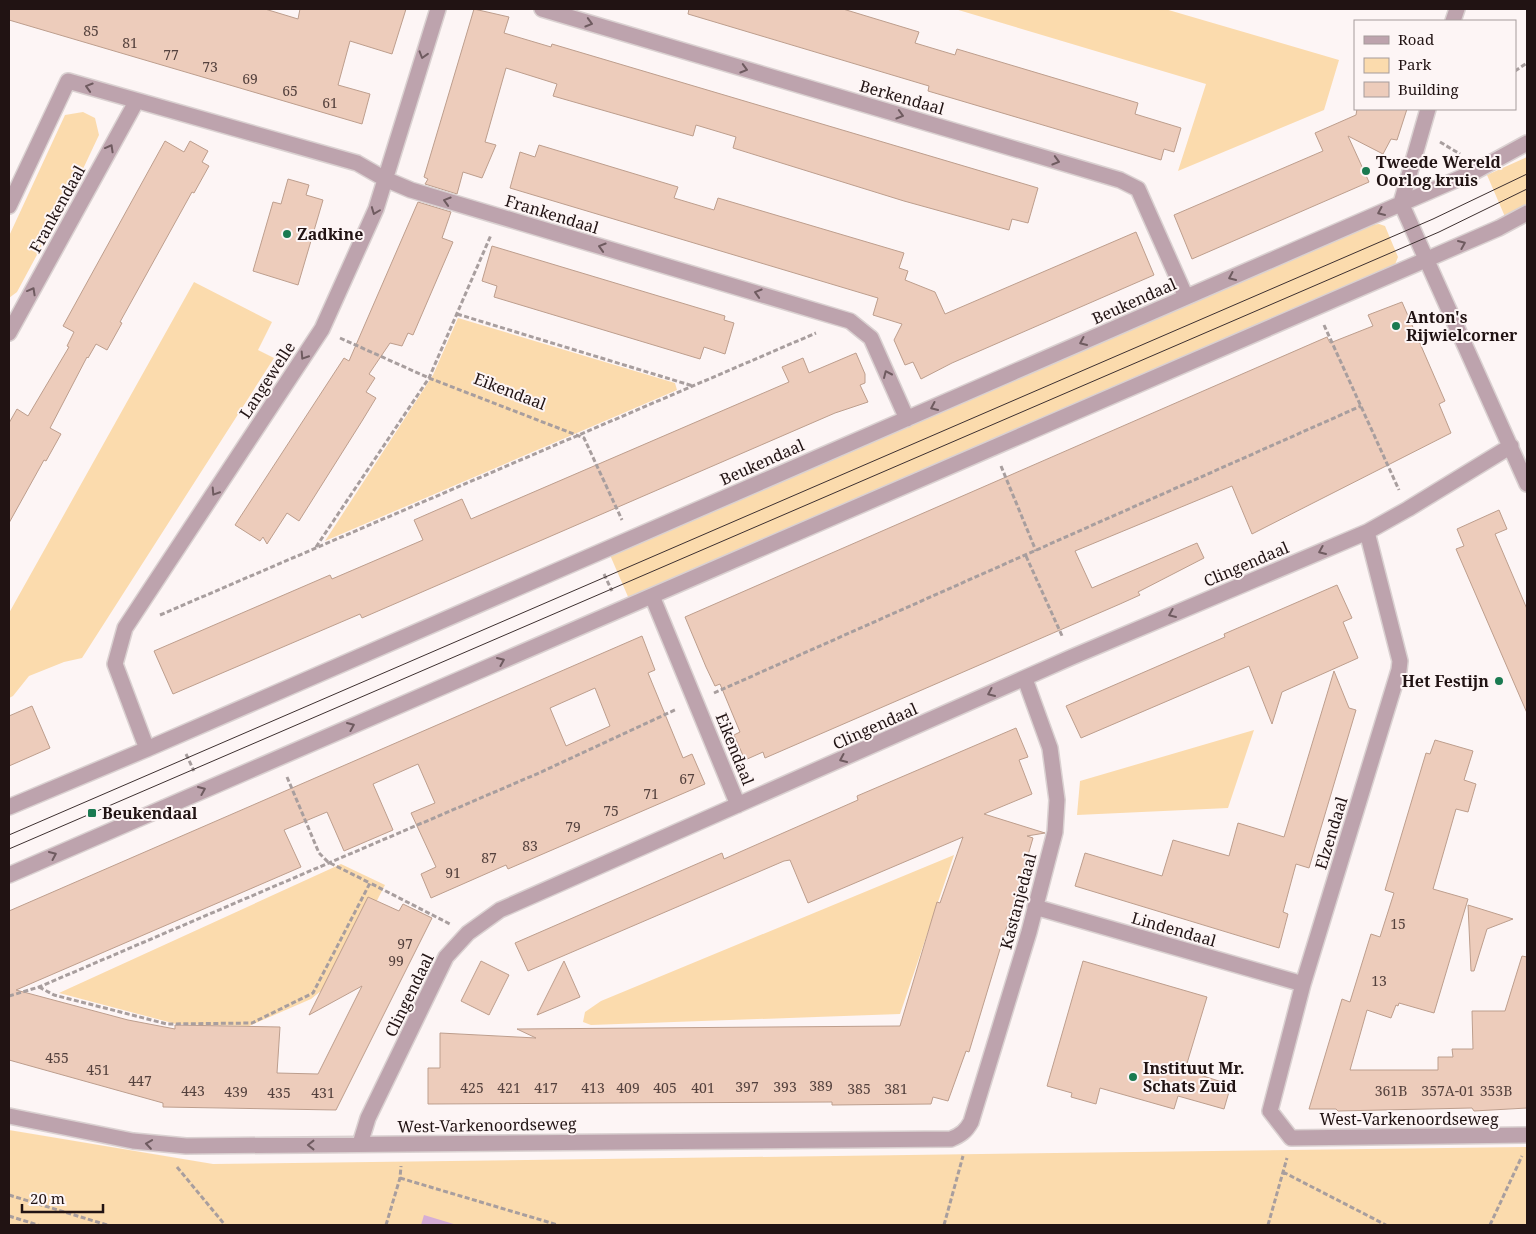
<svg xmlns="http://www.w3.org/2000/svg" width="1536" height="1234" font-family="'Noto Serif',serif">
  <rect width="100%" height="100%" fill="#fdf5f5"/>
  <path fill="#fbdbad" d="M955,9H1165L1339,60L1324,110L1178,171L1206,84Z
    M83,112L95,118L99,135L82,171L17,292L9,298V236L65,115Z
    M1527,157V208L1506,219L1487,175Z
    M1379,224L1385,226L1398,257L1394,267L629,599L610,555L1371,225Z
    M194,282L272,322L258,350L274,358L82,658L64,662L29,676L13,696L9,698V613Z
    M458,318L675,383L677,390L325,541L433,375Z
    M1254,730L1228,808L1077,815L1080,781Z
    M954,855L900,1014L591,1025L583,1022L585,1012L601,1001Z
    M341,864L385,885L337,978L311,999L249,1026L176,1024L59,993Z
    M9,1130L213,1164L1527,1147V1225H9Z"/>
  <path fill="#d5add5" d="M424,1215L457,1225H421Z"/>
  <path fill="#edccbb" stroke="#bd9e8d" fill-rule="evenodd" d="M9,9H265L298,19L300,9H406L392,54L350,41L338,85L370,94L362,124L9,20Z
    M474,9L509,17L504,33L551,47L552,44L1038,188L1028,223L1012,219L1009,230L904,201L733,148L736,137L696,125L693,136L553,96L557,84L506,68L485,142L496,145L482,178L463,172L457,194L425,184L428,179L424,177Z
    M689,9H843L919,32L915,43L955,55L957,49L1138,103L1135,114L1181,128L1174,152L1164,149L1161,160L928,91L929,86L688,14Z
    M1357,109H1407L1397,140L1391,139L1383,154L1348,136L1369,182L1192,259L1174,215L1323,151L1315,133L1356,115Z
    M165,141L184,152L190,141L208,151L202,162L209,166L194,193L192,192L120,322L122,323L107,350L96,344L88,358L87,357L50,428L61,434L46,461L44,460L9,523V423L17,409L28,416L69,347L67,346L74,332L63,326Z
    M539,145L678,187L674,198L714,210L718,198L904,253L899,268L908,271L905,280L935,292L945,314L1136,232L1154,275L952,363L921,379L913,362L905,365L894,340L902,324L873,315L878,298L510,188L520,152L535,157Z
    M288,179L309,185L306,195L323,200L298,285L253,271L273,202L281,204Z
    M418,202L451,212L442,238L453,242L413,335L408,333L402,346L390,343L369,374L375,378L366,392L376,398L362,421L299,521L287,513L267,544L263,537L260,541L235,525L344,358L349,361Z
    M492,246L725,316L724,320L734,323L725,354L704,347L700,359L494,297L497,286L482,281Z
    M1402,302L1445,401L1439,404L1451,433L1252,534L1232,486L1075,551L1092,588L1197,543L1204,558L1138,592L1140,595L1120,604L765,758L763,752L745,760L734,735L740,732L720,684L715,686L706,667L685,617L1327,337L1330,343L1373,326L1368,315Z
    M856,353L865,374V383L860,385L868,402L835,413L362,618L360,614L173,694L154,651L330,575L332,579L423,540L414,520L462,499L471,519L789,382L782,367L803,358L809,373Z
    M1499,510L1507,529L1495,534L1527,609V713L1456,549L1464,546L1457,529Z
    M1337,585L1352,618L1343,622L1358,658L1282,692L1272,724L1249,666L1081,738L1066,706L1225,637L1224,634Z
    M642,636L655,670L648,673L683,758L692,754L705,784L508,869L506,865L431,898L421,874L436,867L411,813L435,803L418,764L373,784L393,830L344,851L327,812L284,830L301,867L16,990L128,1020L175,1029V1025L280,1027L277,1073L318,1074L362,986L309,1015L368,897L399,911L403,904L432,918L336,1110L163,1107V1103L9,1060V911ZM595,688L610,726L566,746L550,708Z
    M1334,671L1349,708L1356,710L1309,868L1296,864L1283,912L1288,914L1279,948L1075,886L1085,853L1162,876L1173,840L1229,856L1238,823L1284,837Z
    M32,706L50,748L9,766V716Z
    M1016,728L1028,757L1019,760L1032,794L984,814L1045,833L1027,836L1033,838L1013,906L969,1052L966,1051L948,1101L933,1097L931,1104L832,1105V1102L428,1104V1068H440V1033L536,1038L517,1029L900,1026L937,902L940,903L963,837L808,903L790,860L784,861L528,971L515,943L722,853L724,859L858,800L857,796Z
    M1435,740L1473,751L1464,780L1476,784L1468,812L1456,809L1433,889L1468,899L1434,1013L1399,1003L1398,1006L1396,1005L1391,1018L1367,1010L1350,1070H1438V1057H1453L1452,1049H1473L1472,1011H1505L1522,956L1527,957V1108L1474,1111L1472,1108L1338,1111L1336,1109H1309L1342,999L1350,1002L1371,934L1380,937L1394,893L1385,890L1426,753L1430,754Z
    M1468,905L1513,919L1487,929L1474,971H1471Z
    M481,961L509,975L489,1015L461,1001Z
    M564,961L580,997L537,1015Z
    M1083,961L1207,997L1185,1070L1231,1085L1224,1109L1178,1096L1174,1109L1100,1088L1096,1104L1071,1097L1072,1093L1047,1086Z"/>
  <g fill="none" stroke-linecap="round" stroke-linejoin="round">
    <g stroke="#dad1d1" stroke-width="18">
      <path id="minor" d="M542,9L1120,180L1138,189L1186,297
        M1453,21L1457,9
        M1428,109L1401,203L1527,484
        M9,206L68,81L357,163L385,179L411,190L850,321L871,338L907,419
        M9,333L136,102
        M1367,532L1400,661L1399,670L1303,984L1270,1111L1291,1138L1527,1135
        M652,596L738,805
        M147,749L115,664L125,628L322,329L376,209L438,9
        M9,807L147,749L1474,172L1527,143
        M9,875L1499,228L1527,213
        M1035,907L1303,984
        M9,1116L133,1141L186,1146L951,1139C961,1135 966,1131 971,1122L1029,932L1055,832L1057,800L1050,748L1025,679
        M360,1144L368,1118L446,957L468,933L500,910L1072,657L1367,532L1408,509L1511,446"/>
    </g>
    <path stroke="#a89e9e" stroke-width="3" stroke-dasharray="5 2.5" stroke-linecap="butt" d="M1515,71L1527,63
      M1440,142L1460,154
      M457,314L693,386
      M1324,325L1399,490
      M340,338L429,378L584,438L622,520
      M1001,466L1036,551
      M316,547L429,378L491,235
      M1026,556L1063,638
      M604,574L612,591
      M160,615L816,333
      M714,693L1361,406
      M186,754L194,771
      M287,777L319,853L328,862L370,883
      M39,987L54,995L167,1024L252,1023L313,993L370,883L450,924
      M9,996L39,987L539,773L677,709
      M177,1167L225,1225
      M1283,1172L1386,1225
      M400,1178L558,1225
      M9,1195L107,1225
      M9,1216L38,1225
      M386,1225L400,1178L401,1166
      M944,1225L963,1156
      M1268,1225L1287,1158
      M1490,1225L1522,1156"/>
    <use href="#minor" stroke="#bda3ad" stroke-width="15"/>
    <path stroke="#3d3030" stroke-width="1" d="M9,835L1433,219L1527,174
      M9,849L1439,232L1527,189"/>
  </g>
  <defs><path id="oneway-chevron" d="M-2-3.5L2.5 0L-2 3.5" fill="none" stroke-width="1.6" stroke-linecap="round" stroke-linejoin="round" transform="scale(1.25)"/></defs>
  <g stroke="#6f5b60">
    <use href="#oneway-chevron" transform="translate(589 23) rotate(16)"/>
    <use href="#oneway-chevron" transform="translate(423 55) rotate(107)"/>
    <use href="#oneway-chevron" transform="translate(744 69) rotate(16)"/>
    <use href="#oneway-chevron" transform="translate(89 87) rotate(-163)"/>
    <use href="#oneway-chevron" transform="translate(900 115) rotate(16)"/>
    <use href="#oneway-chevron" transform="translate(110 148) rotate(-61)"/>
    <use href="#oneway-chevron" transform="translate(1056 161) rotate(16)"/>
    <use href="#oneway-chevron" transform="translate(447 201) rotate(-163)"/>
    <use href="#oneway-chevron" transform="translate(375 211) rotate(111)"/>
    <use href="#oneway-chevron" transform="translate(1381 212) rotate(156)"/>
    <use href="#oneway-chevron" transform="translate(1462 244) rotate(-23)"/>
    <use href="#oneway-chevron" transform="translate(602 247) rotate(-163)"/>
    <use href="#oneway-chevron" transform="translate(1232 277) rotate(156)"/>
    <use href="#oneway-chevron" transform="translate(32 291) rotate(-61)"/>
    <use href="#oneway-chevron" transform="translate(758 293) rotate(-163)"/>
    <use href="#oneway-chevron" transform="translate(1083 342) rotate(156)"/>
    <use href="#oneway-chevron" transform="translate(304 356) rotate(123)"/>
    <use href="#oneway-chevron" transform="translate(887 374) rotate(-114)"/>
    <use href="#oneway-chevron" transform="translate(934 407) rotate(156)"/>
    <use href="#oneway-chevron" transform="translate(215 492) rotate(123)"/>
    <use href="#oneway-chevron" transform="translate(1322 551) rotate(157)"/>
    <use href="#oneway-chevron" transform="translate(1172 614) rotate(157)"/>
    <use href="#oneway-chevron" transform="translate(501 661) rotate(-23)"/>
    <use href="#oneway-chevron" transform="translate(991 693) rotate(156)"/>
    <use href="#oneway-chevron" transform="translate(351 726) rotate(-23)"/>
    <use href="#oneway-chevron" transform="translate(843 759) rotate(156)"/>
    <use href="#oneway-chevron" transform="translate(202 790) rotate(-23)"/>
    <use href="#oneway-chevron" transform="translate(53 855) rotate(-24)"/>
    <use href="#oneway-chevron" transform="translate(149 1144) rotate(-172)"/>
    <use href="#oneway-chevron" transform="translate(311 1145) rotate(180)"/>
  </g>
  <g fill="#1a7a51" stroke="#fdf5f5" stroke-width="2">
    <circle cx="1366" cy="171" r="5"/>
    <circle cx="287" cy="234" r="5"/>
    <circle cx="1396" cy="326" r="5"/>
    <circle cx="1499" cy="681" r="5"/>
    <rect x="87" y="808" width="10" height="10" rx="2.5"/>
    <circle cx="1133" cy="1077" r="5"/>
  </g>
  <g text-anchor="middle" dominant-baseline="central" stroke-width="4" stroke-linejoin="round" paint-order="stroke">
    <g font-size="14" fill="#54413d">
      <text x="91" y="30">85</text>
      <text x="130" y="42">81</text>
      <text x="171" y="54">77</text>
      <text x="210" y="66">73</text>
      <text x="250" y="78">69</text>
      <text x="290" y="90">65</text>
      <text x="330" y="102">61</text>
      <text x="687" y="778">67</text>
      <text x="651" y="793">71</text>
      <text x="611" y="810">75</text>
      <text x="573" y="826">79</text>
      <text x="530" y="845">83</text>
      <text x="489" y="857">87</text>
      <text x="453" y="872">91</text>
      <text x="1398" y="923">15</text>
      <text x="405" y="943">97</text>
      <text x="396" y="960">99</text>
      <text x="1379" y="980">13</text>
      <text x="57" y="1057">455</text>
      <text x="98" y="1069">451</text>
      <text x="140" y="1080">447</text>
      <text x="821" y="1085">389</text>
      <text x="747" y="1086">397</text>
      <text x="785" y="1086">393</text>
      <text x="472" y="1087">425</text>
      <text x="509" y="1087">421</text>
      <text x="546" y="1087">417</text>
      <text x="593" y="1087">413</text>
      <text x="628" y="1087">409</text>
      <text x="665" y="1087">405</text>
      <text x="703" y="1087">401</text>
      <text x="859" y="1088">385</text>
      <text x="896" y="1088">381</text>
      <text x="193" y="1090">443</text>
      <text x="1391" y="1090">361B</text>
      <text x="1448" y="1090">357A-01</text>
      <text x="1496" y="1090">353B</text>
      <text x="236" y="1091">439</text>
      <text x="279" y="1092">435</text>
      <text x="323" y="1092">431</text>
    </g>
    <g font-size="16" fill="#211313" stroke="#fdf5f5">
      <text transform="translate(902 97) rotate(16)">Berkendaal</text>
      <text transform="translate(57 209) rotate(-61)">Frankendaal</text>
      <text transform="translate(552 214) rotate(17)">Frankendaal</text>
      <text transform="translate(1134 301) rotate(-24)">Beukendaal</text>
      <text transform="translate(267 380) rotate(-57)">Langewelle</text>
      <text transform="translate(510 391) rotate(21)">Eikendaal</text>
      <text transform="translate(762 462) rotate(-24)">Beukendaal</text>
      <text transform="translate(1246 564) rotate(-23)">Clingendaal</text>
      <text transform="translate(875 726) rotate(-24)">Clingendaal</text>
      <text transform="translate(735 749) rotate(68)">Eikendaal</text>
      <text transform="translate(1331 833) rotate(-73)">Elzendaal</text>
      <text transform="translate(1018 901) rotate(-75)">Kastanjedaal</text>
      <text transform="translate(1174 929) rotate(16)">Lindendaal</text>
      <text transform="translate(409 995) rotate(-64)">Clingendaal</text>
      <text x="1409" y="1119">West-Varkenoordseweg</text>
      <text transform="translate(487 1125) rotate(-1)">West-Varkenoordseweg</text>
    </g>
    <g font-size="16" font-weight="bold" fill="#211313" stroke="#fdf5f5" text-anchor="start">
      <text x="1376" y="162">Tweede Wereld<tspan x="1376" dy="18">Oorlog kruis</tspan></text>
      <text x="297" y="234">Zadkine</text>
      <text x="1406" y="317">Anton's<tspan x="1406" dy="18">Rijwielcorner</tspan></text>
      <text x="1489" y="681" text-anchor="end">Het Festijn</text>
      <text x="102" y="813">Beukendaal</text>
      <text x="1143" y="1068">Instituut Mr.<tspan x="1143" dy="18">Schats Zuid</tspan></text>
    </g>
  </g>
  <rect width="1536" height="1234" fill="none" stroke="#211313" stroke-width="20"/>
  <rect x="1354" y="20" width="162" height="90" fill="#fdf5f5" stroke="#a59b9b"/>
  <rect x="1364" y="36" width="25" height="8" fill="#bda3ad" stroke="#a59b9b"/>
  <text x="1398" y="45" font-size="15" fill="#211313">Road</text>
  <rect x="1364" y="58" width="25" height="15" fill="#fbdbad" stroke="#a59b9b"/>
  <text x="1398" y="70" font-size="15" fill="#211313">Park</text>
  <rect x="1364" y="82" width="25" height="15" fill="#edccbb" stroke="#a59b9b"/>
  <text x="1398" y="95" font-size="15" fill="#211313">Building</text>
  <path d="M22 1204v8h81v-8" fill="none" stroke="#211313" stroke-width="2.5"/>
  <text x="30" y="1204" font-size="15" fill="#211313" stroke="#fdf5f5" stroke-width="4" paint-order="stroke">20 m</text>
</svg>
